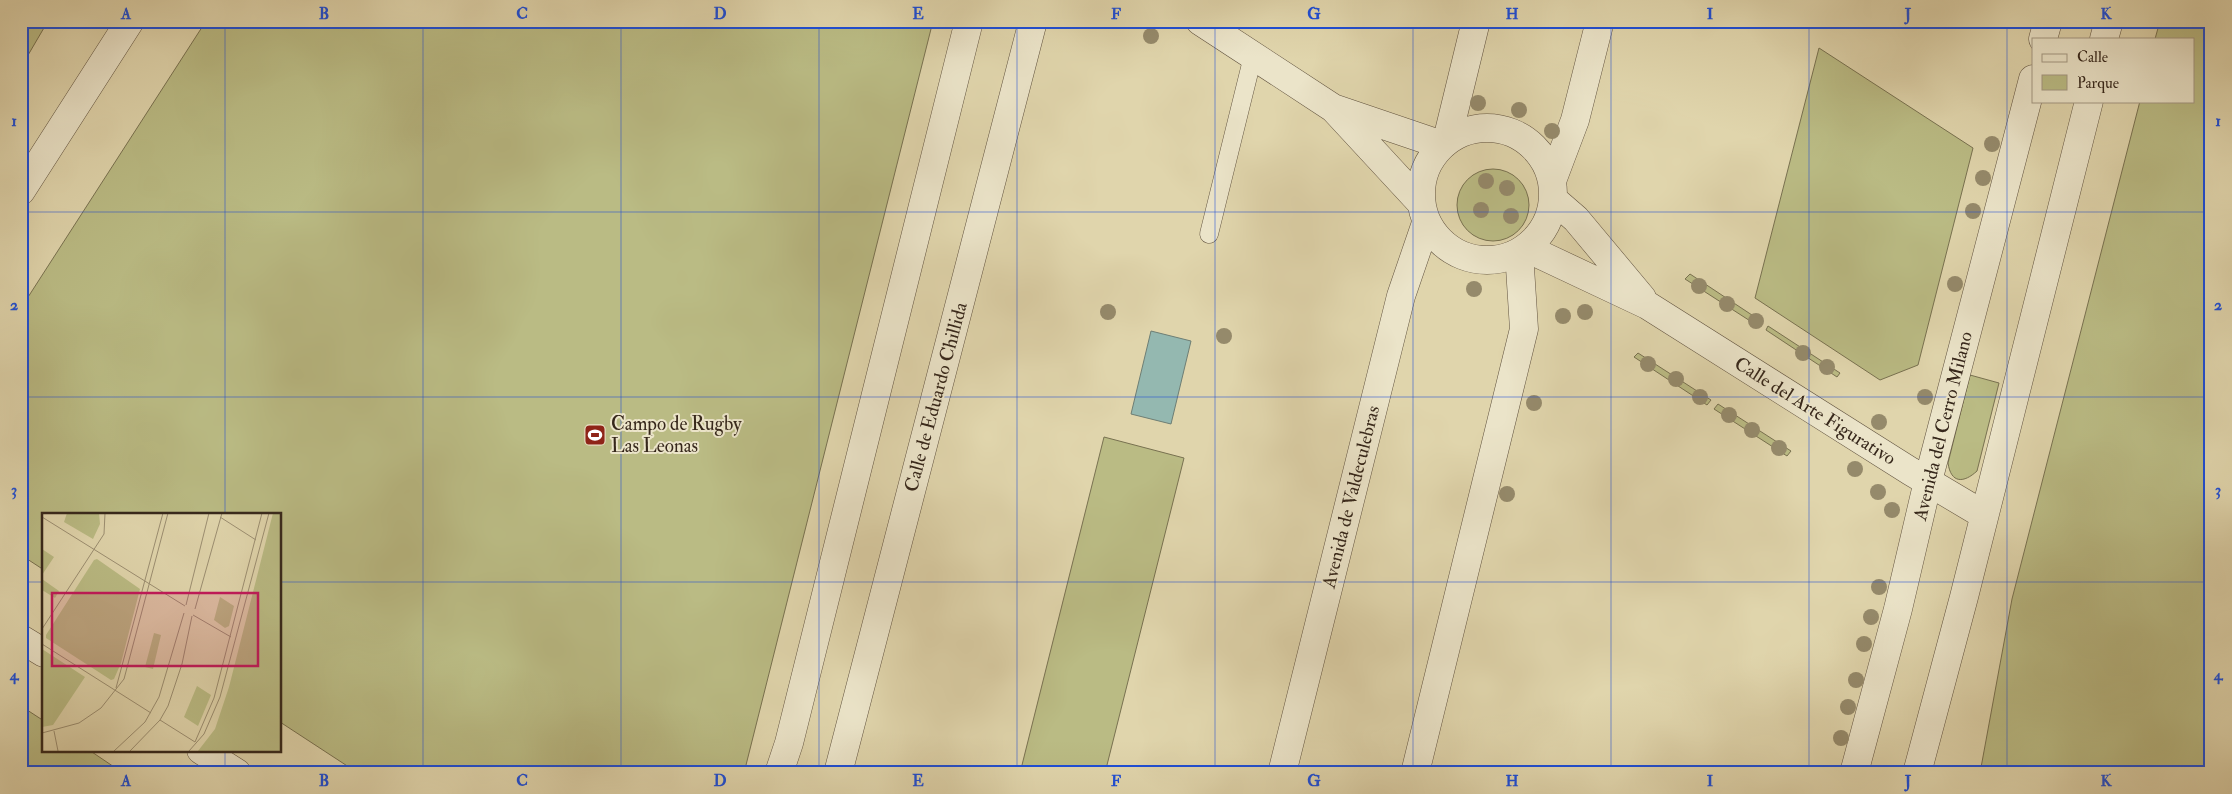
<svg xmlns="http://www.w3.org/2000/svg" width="2232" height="794" font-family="'IM FELL Double Pica',serif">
  <rect width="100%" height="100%" fill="#e0d5ac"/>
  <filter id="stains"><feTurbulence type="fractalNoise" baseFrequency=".004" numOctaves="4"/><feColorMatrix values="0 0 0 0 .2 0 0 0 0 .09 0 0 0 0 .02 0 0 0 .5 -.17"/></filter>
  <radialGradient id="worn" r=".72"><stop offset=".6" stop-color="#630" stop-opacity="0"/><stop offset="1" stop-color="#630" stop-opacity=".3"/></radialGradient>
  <path fill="#babb84" stroke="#787150" d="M21,21H48L24,62L21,60Z
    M206,21H933L744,773H358L280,722V514H44V570L21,555V308Z
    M2160,21H2211V773H1980L2012,599L2140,101H2193V39H2155Z
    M1819,48L1973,148L1918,365L1880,380L1755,298Z
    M1457 205a36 36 0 1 1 72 0a36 36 0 1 1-72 0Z
    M1690,274L1761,321L1758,326L1685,279Z
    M1768,326L1840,373L1837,377L1766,330Z
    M1638,353L1711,400L1707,405L1634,357Z
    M1970,375L1999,383L1977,471C1964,483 1951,484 1948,463Z
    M1718,404L1791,451L1787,456L1714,409Z
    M1104,437L1184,458L1105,773H1020Z
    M21,706L44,721V750H89L123,773H21Z"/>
  <path fill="#94b8b0" stroke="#6e7e74" d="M1151,331L1191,341L1171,424L1131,414Z"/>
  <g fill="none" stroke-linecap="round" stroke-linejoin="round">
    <g stroke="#60523f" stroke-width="19">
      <path id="lane" d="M1209,234L1253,56"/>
    </g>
    <g stroke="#60523f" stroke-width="29">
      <path id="street" d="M1200,21L1333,108L1442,145
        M2043,39L2048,21
        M2104,39L2109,21
        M1334,109L1421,203
        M1421 194a66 66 0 1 1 132 0a66 66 0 1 1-132 0Z
        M1447,140L1476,21
        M1552,181L1575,120L1600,21
        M21,191L130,21
        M1553,199L1576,219L1642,298
        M1526,248L1647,305L1910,471L1984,515
        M21,639L44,653
        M201,750L237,773
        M779,773L789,743L969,21
        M838,773L1033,21
        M1282,773L1401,296L1426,223
        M1415,773L1524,329L1519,252
        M1854,773L1898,609L1928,481L2033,79
        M1917,773L1964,597L2089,101"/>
    </g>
    <use href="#lane" stroke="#ebe4c9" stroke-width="18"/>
    <use href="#street" stroke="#ebe4c9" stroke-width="28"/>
  </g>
  <g fill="#958a6b">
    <circle cx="1151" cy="36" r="8"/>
    <circle cx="1478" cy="103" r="8"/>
    <circle cx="1519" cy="110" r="8"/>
    <circle cx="1552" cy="131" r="8"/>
    <circle cx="1992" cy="144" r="8"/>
    <circle cx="1983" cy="178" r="8"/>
    <circle cx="1486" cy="181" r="8"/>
    <circle cx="1507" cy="188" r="8"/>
    <circle cx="1481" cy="210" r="8"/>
    <circle cx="1973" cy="211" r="8"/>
    <circle cx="1511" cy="216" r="8"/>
    <circle cx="1955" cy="284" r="8"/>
    <circle cx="1699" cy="286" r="8"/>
    <circle cx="1474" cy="289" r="8"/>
    <circle cx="1727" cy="304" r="8"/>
    <circle cx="1108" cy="312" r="8"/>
    <circle cx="1585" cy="312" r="8"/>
    <circle cx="1563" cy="316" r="8"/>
    <circle cx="1756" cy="321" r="8"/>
    <circle cx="1224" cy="336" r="8"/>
    <circle cx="1803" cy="353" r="8"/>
    <circle cx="1648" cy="364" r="8"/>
    <circle cx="1827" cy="367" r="8"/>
    <circle cx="1676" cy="379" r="8"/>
    <circle cx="1700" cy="397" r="8"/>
    <circle cx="1925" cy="397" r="8"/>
    <circle cx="1534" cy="403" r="8"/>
    <circle cx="1729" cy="415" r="8"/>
    <circle cx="1879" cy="422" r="8"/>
    <circle cx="1752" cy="430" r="8"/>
    <circle cx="1779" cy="448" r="8"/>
    <circle cx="1855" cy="469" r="8"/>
    <circle cx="1878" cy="492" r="8"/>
    <circle cx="1507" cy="494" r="8"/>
    <circle cx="1892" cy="510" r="8"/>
    <circle cx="1879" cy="587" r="8"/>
    <circle cx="1871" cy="617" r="8"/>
    <circle cx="1864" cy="644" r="8"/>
    <circle cx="1856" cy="680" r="8"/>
    <circle cx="1848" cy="707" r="8"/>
    <circle cx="1841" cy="738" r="8"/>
  </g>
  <path fill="none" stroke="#1d4ed8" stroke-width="1" stroke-opacity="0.55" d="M225,21V514M423,21V773M621,21V773M819,21V773M1017,21V773M1215,21V773M1413,21V773M1611,21V773M1809,21V773M2007,21V773M21,212H2211M21,397H2211M21,582H44M280,582H2211M225,750V773"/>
  <defs>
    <g id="stadium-square" transform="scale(1.125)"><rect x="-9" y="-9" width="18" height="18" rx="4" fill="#8f2418" stroke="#ebe4c9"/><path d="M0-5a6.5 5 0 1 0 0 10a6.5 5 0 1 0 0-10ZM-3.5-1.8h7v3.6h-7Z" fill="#fff"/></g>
  </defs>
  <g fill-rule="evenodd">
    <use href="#stadium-square" x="595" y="435"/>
  </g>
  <g text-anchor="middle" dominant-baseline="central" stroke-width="4" stroke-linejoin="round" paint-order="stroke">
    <g font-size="19" fill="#36271b" stroke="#ebe4c9">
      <text transform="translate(936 397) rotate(-75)">Calle de Eduardo Chillida</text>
      <text transform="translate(1815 411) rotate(32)">Calle del Arte Figurativo</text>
      <text transform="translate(1943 426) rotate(-76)">Avenida del Cerro Milano</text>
      <text transform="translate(1351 497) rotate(-76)">Avenida de Valdeculebras</text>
    </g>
    <g font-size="19" fill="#36271b" stroke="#ebe4c9" text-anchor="start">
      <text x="611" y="424">Campo de Rugby<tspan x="611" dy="22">Las Leonas</tspan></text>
    </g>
  </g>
  <g transform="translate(42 513)">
    <rect width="239" height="239" fill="#e0d5ac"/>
    <path d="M25,0H57L58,11L51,26L22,9ZM231,0H239V238H156L173,216L187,174ZM0,36L12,44L0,62ZM55,46L98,76L79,150L72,166L69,167L4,125V122L52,47ZM0,66L17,78L13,85L0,77ZM178,84L192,93L187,113L183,115L172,107ZM112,120L119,122L111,156L103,154ZM0,136L43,164L11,212L0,214ZM155,173L169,182L156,213L142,204Z" fill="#babb84"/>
    <path fill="none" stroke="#9c8f72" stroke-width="1" d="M0,4L143,93M178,4L214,27M144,92L167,0M153,96L180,0M151,102L189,124M0,116L62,21L63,0M0,131L109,200M74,175L121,0M118,207L153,229M12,218L16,238M0,220L37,210L59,195L82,166L126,0M153,229L172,185L220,0M72,238L103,209L117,184L142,100M88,238L118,207L126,193L140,151L150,103M147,238L162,221L178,184L227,0"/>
    <path fill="#c2185b" fill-opacity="0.15" stroke="#c2185b" stroke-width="2.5" d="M10,80H216V153H10Z"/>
    <rect width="239" height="239" fill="none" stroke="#36271b" stroke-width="2.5"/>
  </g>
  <rect width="2232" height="794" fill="none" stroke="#e0d5ac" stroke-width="55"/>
  <rect x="2032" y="38" width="162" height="65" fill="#ebe4c9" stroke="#a39883"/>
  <rect x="2042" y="54" width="25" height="8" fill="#ebe4c9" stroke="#a39883"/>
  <text x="2077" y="62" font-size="15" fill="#36271b">Calle</text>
  <rect x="2042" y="75" width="25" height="15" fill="#babb84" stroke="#a39883"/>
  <text x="2077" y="88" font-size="15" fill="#36271b">Parque</text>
  <rect x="28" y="28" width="2176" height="738" fill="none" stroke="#1d4ed8" stroke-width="2"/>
  <g font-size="16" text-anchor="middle" font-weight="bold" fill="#1d4ed8">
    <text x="126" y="19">A</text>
    <text x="324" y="19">B</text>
    <text x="522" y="19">C</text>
    <text x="720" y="19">D</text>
    <text x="918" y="19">E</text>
    <text x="1116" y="19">F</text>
    <text x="1314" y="19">G</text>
    <text x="1512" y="19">H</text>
    <text x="1710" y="19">I</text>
    <text x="1908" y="19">J</text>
    <text x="2106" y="19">K</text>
    <text x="14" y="126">1</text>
    <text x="2218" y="126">1</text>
    <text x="14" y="310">2</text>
    <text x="2218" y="310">2</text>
    <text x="14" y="495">3</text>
    <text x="2218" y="495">3</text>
    <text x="14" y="680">4</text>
    <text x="2218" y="680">4</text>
    <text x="126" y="786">A</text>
    <text x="324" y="786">B</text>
    <text x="522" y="786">C</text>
    <text x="720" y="786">D</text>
    <text x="918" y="786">E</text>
    <text x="1116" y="786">F</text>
    <text x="1314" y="786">G</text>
    <text x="1512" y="786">H</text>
    <text x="1710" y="786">I</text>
    <text x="1908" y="786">J</text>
    <text x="2106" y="786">K</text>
  </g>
  <rect width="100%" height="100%" filter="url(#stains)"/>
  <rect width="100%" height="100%" fill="url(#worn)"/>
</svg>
